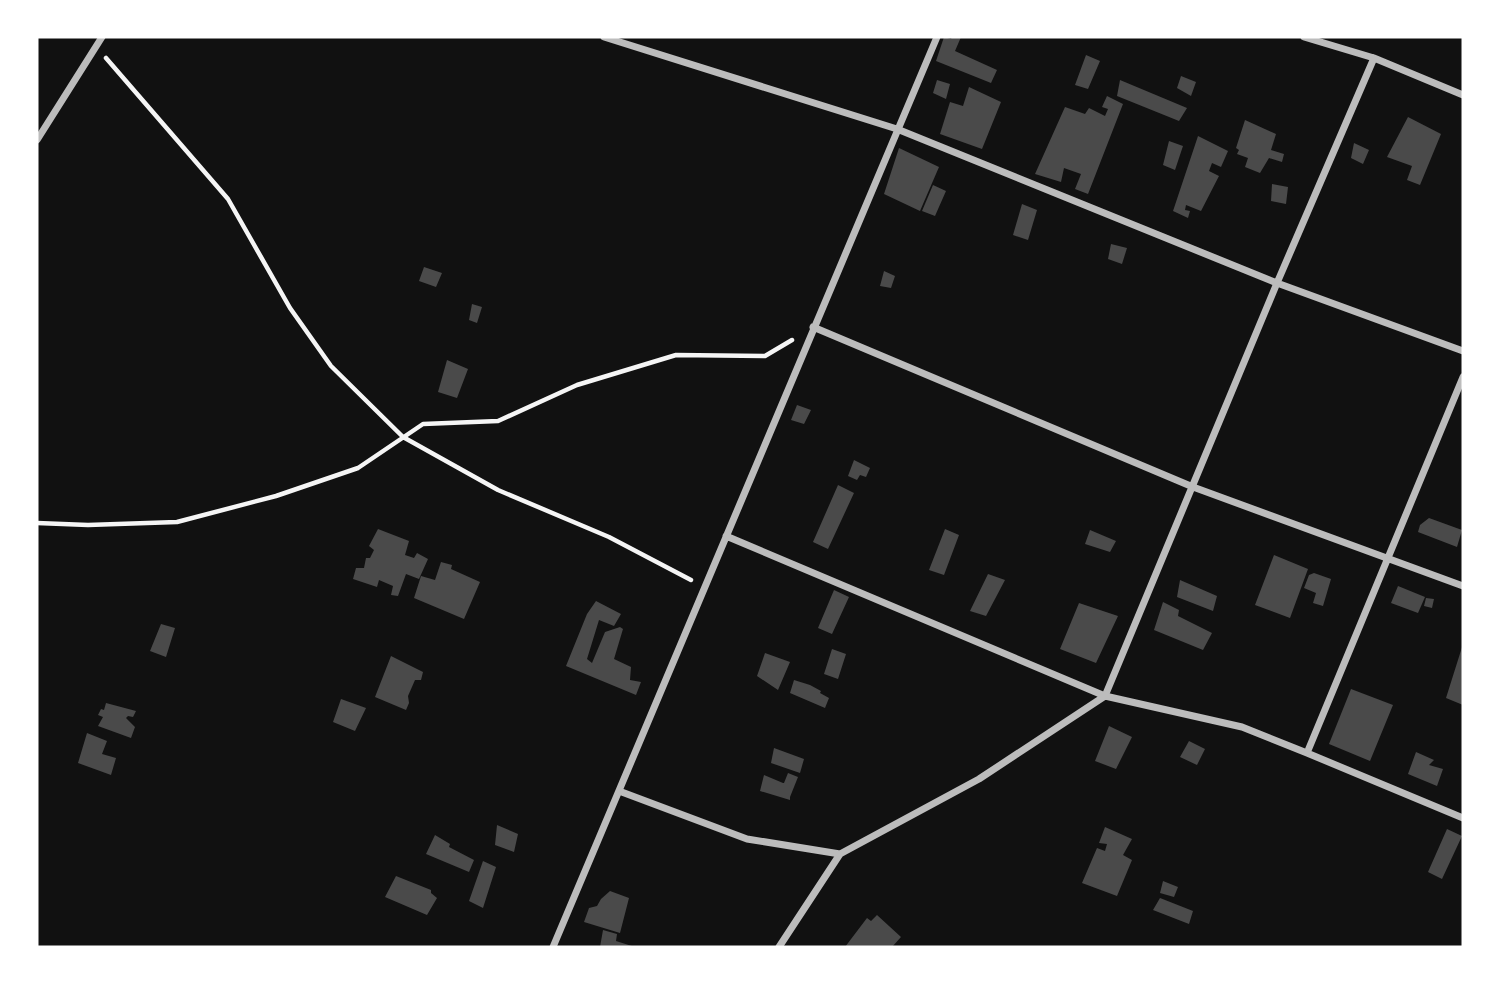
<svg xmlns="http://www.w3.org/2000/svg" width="1500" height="984" font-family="Cabin,sans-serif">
  <rect width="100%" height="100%" fill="#111"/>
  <path fill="#4a4a4a" d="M944,37L951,39L952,37H961L955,51L997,70L991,83L936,61Z
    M1086,55L1100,61L1088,89L1075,85Z
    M1181,76L1196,82L1191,96L1177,88Z
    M937,80L950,84L946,99L933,93Z
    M1120,80L1187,108L1179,121L1117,96Z
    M969,87L1001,102L982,149L940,134L950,102L963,106Z
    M1107,96L1123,104L1088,194L1075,189L1081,174L1064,168L1061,182L1035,174L1065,107L1085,114L1089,108L1105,116L1108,109L1102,107Z
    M1408,117L1441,134L1420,185L1407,180L1412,166L1387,157Z
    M1245,120L1276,134L1271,150L1284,154L1282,162L1269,158L1260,173L1245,167L1248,158L1237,154L1239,150L1236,148Z
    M1198,136L1228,151L1221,167L1212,163L1209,171L1219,176L1201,211L1186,205L1185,210L1190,211L1188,218L1173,211Z
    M1169,141L1183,146L1175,170L1163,165Z
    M1354,143L1369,150L1363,164L1351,158Z
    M899,148L939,167L920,211L884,194Z
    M1272,184L1288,187L1286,204L1271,201Z
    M933,185L946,191L935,216L922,211Z
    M1022,204L1037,210L1028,240L1013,235Z
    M1111,244L1127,248L1122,264L1108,259Z
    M424,267L442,273L436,287L419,281Z
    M884,271L895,276L891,288L880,286Z
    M472,304L482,307L477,323L469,320Z
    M447,360L468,369L457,398L438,392Z
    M797,405L811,410L804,424L791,420Z
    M854,460L870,468L866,477L860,475L857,480L848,476Z
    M838,485L854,493L828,549L813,542Z
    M1429,518L1462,530L1457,547L1418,532L1420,525Z
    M378,529L409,541L405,555L414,558L417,553L428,559L419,579L406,574L398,596L391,595L393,586L379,580L377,587L353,579L356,568H364L366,558H370L374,550L369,546Z
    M945,529L959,535L944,575L929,570Z
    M1090,530L1116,541L1110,552L1085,544Z
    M1274,555L1308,569L1290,618L1255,605Z
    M441,562L452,565L451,569L480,582L464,619L414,598L421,576L435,580Z
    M1314,573L1331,579L1323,606L1313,603L1316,593L1304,588L1309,575Z
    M988,574L1005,580L986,616L970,611Z
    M1180,580L1217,596L1213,611L1177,597Z
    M1398,586L1425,597L1418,613L1391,603Z
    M834,590L849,597L832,634L818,628Z
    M1426,598L1434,599L1432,608L1424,606Z
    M596,601L621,614L614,626L599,620L587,659L592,663L605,632L620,627L623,629L614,659L631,667L630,680L641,682L636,695L566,666L587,614Z
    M1163,602L1179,610L1178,616L1212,633L1203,650L1154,630Z
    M1079,603L1118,616L1096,663L1060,649Z
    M161,624L175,628L166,657L150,651Z
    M1463,644V705L1446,698Z
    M832,649L846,654L838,679L824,674Z
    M765,653L790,662L778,690L757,676Z
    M391,656L423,672L421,680H415L408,696L409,703L406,710L375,697Z
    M794,680L810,685L821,691L820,693L829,698L825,708L790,693Z
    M1351,689L1393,705L1370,761L1329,744Z
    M341,699L366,708L355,731L333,722Z
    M106,703L136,711L133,717L128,716L126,718L135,727L131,738L98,726L103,717L98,715L101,709L104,710Z
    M1109,726L1132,737L1116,769L1095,761Z
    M87,733L107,741L102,754L116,758L111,775L78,763Z
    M1189,741L1205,749L1197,765L1180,757Z
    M774,748L804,759L800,773L771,763Z
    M1416,752L1434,760L1429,765L1443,769L1437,786L1408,774Z
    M788,773L798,777L790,797V800L760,791L764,775L783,783H784Z
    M497,825L518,834L514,852L495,845Z
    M1105,827L1132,839L1123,855L1132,860L1117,896L1082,883L1097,848L1105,851L1107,844L1099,843Z
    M1447,829L1462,836L1442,879L1428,872Z
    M435,835L450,844L449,847L474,860L469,872L426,854Z
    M483,861L496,867L483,908L469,901Z
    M396,876L431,890V893L437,898L427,915L385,897Z
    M1163,881L1178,887L1174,897L1160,893Z
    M610,891L629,898L620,933L584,922L589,908L597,906L601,899Z
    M1160,898L1193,911L1189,924L1153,910Z
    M877,915L901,937L892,947H845L867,918L871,921Z
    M603,930L617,934L616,941L635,947H600Z"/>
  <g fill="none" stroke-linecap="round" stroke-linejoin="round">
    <path stroke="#f5f5f5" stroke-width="4.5" d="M106,58L228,199L290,308L331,366L403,437L498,490L609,537L691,580
      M37,523L88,525L177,522L276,496L358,468L423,424L498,421L577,385L676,355L765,356L792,340"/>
    <path stroke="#bcbcbc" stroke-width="7" d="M604,37L897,129L1277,283L1463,351
      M1304,37L1374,58L1463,95
      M37,140L102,37
      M813,327L1193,487L1463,586
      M726,536L1105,696L1242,727L1307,753L1463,377
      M1307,753L1463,818
      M619,791L747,839L840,854L979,779L1105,696L1277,283L1374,58
      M553,947L937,37
      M779,947L840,854"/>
  </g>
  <rect width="1500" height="984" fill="none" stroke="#ffffff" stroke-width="77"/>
</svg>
